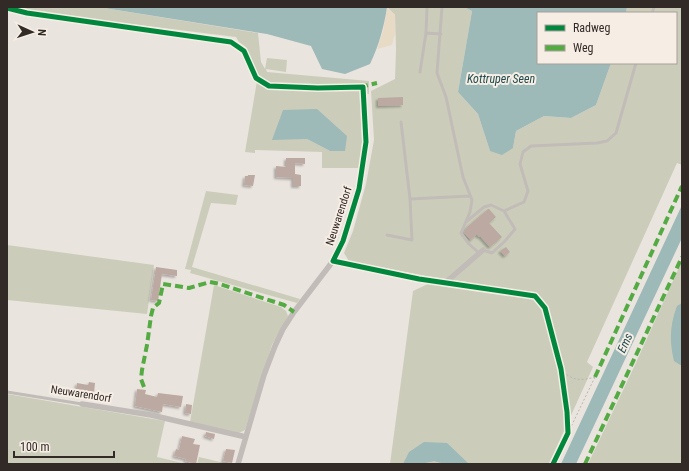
<svg xmlns="http://www.w3.org/2000/svg" width="689" height="471" font-family="'Roboto Condensed',sans-serif">
  <defs>
    <filter id="shadow"><feDropShadow dx="-2" dy="2" stdDeviation="1" flood-color="#0004"/></filter>
  </defs>
  <rect width="100%" height="100%" fill="#eae4de"/>
  <path fill="#cbcdba" fill-rule="evenodd" d="M21,7H98L258,33L261,62L265,69L267,58L287,60L286,72L266,69L267,72L369,81V94L360,95L362,142L359,168H322V152L255,150V153L245,152L258,75L246,47L239,42L236,37L34,12ZM307,139L345,151H330Z
    M387,7H464L472,11L458,92L478,114L490,151L513,148L516,131L544,116L571,118L596,105L611,63H676V13H626L627,7H682V165L677,163L587,362L593,367L549,464H390L413,291L428,284L466,288L467,282L426,276L349,261L344,253L353,231L366,184L374,140L371,91L395,79L396,49L395,15Z
    M206,191L238,195L236,205L211,203L192,267L300,299L297,303L190,273L191,270L185,269Z
    M7,245L154,265L147,314L7,300Z
    M682,261V464H588L634,367Z
    M214,285L281,307L286,311L288,316L272,345L245,430L239,433L190,422Z
    M7,394L165,421L157,457L187,464H7Z
    M199,457L229,464H197Z"/>
  <path fill="#e8dbc6" d="M387,8L395,15V34L392,45L377,49L383,31Z"/>
  <path fill="#9db9b8" d="M98,7H387C384,27 379,45 370,64L345,74L322,69L311,46L267,34Z
    M464,7H627L626,13H538V63H611L596,105L571,118L544,116L516,131L513,148L502,155L490,151L478,114L458,92L472,11Z
    M317,109L347,136L345,151H330L307,139L272,140L283,110Z
    M682,205V238L576,464H561Z
    M682,303V366L674,361C669,340 670,325 677,306Z
    M424,442L447,443L469,464H445L434,461L421,464H403L409,452Z"/>
  <path fill="#bca9a2" filter="url(#shadow)" d="M403,97V105L378,106V98Z
    M286,158H305V164L295,163V174L301,175V186H293V178L276,177V166L286,167Z
    M248,175H255L253,186L244,185L245,176H248Z
    M488,209H489L496,217L489,223L502,237L490,247L480,236L479,237L477,234L471,240L464,233L467,227Z
    M506,247L510,252L505,256L500,251Z
    M156,267L177,270V276L162,274L158,301L151,300Z
    M89,382L95,383L94,393L84,391V396L75,395L77,383L88,385Z
    M137,389L146,390L145,394L157,397L158,393L183,396L181,407L163,404L162,412L135,406Z
    M186,404L192,405L191,414L185,413Z
    M206,432L215,434L214,439L205,436Z
    M182,436L195,439L193,444L200,445L196,464L185,461L186,459L174,456L176,449L179,450Z
    M226,449L235,450L232,463L223,461Z"/>
  <g fill="none" stroke-linecap="round" stroke-linejoin="round">
    <path stroke="#bbb5b1" stroke-width="1" stroke-dasharray="2 2" stroke-linecap="butt" d="M561,369C571,381 581,381 595,377
      M568,433L595,377"/>
    <path stroke="#c2bcb8" stroke-width="3" d="M427,7L426,33L441,34
      M442,7L437,73L446,97L463,177L472,200L470,212L461,233L469,244L479,253
      M652,13L654,7
      M420,72L426,33
      M401,122L410,199L470,196
      M466,222L484,207L491,205L504,211L524,202L528,191L520,164L523,152L531,146L597,143L607,141L616,133L636,63
      M387,235L412,240L410,199
      M483,250L492,253L505,241L515,229L504,211
      M7,392L82,404"/>
    <path stroke="#c2bcb8" stroke-width="5.5" d="M333,261L419,279L445,283L483,250
      M82,404L151,415L246,437
      M238,464L264,375L275,346L283,329L294,312L333,261L343,241L359,189L366,142L363,87"/>
    <path stroke="#54ab44" stroke-width="4" stroke-dasharray="8 4" stroke-linecap="butt" d="M360,87L377,83
      M595,377L682,186
      M144,387L141,379L142,370L147,345L151,316L153,308L159,303L163,284L189,288L210,282L220,284L284,305L294,312
      M585,464L682,257"/>
    <g stroke="#f6eee5" stroke-width="8">
      <path id="cycleway" d="M7,8L27,13L231,42L244,51L256,78L269,86L318,88L363,87L366,142L359,189L343,241L333,261L419,279L535,296L545,308L561,369L567,412L568,433L553,464"/>
    </g>
    <use href="#cycleway" stroke="#00873e" stroke-width="5"/>
  </g>
  <g text-anchor="middle" dominant-baseline="central" stroke-width="4" stroke-linejoin="round" paint-order="stroke">
    <g font-size="11" fill="#322a27" stroke="#f6eee5">
      <text transform="translate(339 216) rotate(-72)">Neuwarendorf</text>
      <text transform="translate(81 394) rotate(9)">Neuwarendorf</text>
    </g>
    <g font-size="12" font-style="italic" fill="#214c4f" stroke="#f6eee5">
      <text x="501" y="79">Kottruper Seen</text>
      <text transform="translate(625 343) rotate(-65)">Ems</text>
    </g>
  </g>
  <rect width="689" height="471" fill="none" stroke="#322a27" stroke-width="16"/>
  <rect x="537" y="12" width="140" height="52" fill="#f6eee5" stroke="#a8a099"/>
  <rect x="545" y="25" width="20" height="6" fill="#00873e" stroke="#a8a099"/>
  <text x="573" y="32" font-size="12" fill="#322a27">Radweg</text>
  <rect x="545" y="45" width="20" height="6" fill="#54ab44" stroke="#a8a099"/>
  <text x="573" y="52" font-size="12" fill="#322a27">Weg</text>
  <g transform="translate(32 32) rotate(93)" stroke="#f6eee5" stroke-width="3" paint-order="stroke">
  <path d="M0-3L7 15L0 10L-7 15Z" fill="#322a27"/>
  <text y="-6" font-size="11" font-weight="bold" text-anchor="middle" fill="#322a27">N</text>
  </g>
  <path d="M14 451v6h100v-6" fill="none" stroke="#322a27" stroke-width="2"/>
  <text x="20" y="451" font-size="12" fill="#322a27" stroke="#f6eee5" stroke-width="3" paint-order="stroke">100 m</text>
</svg>
